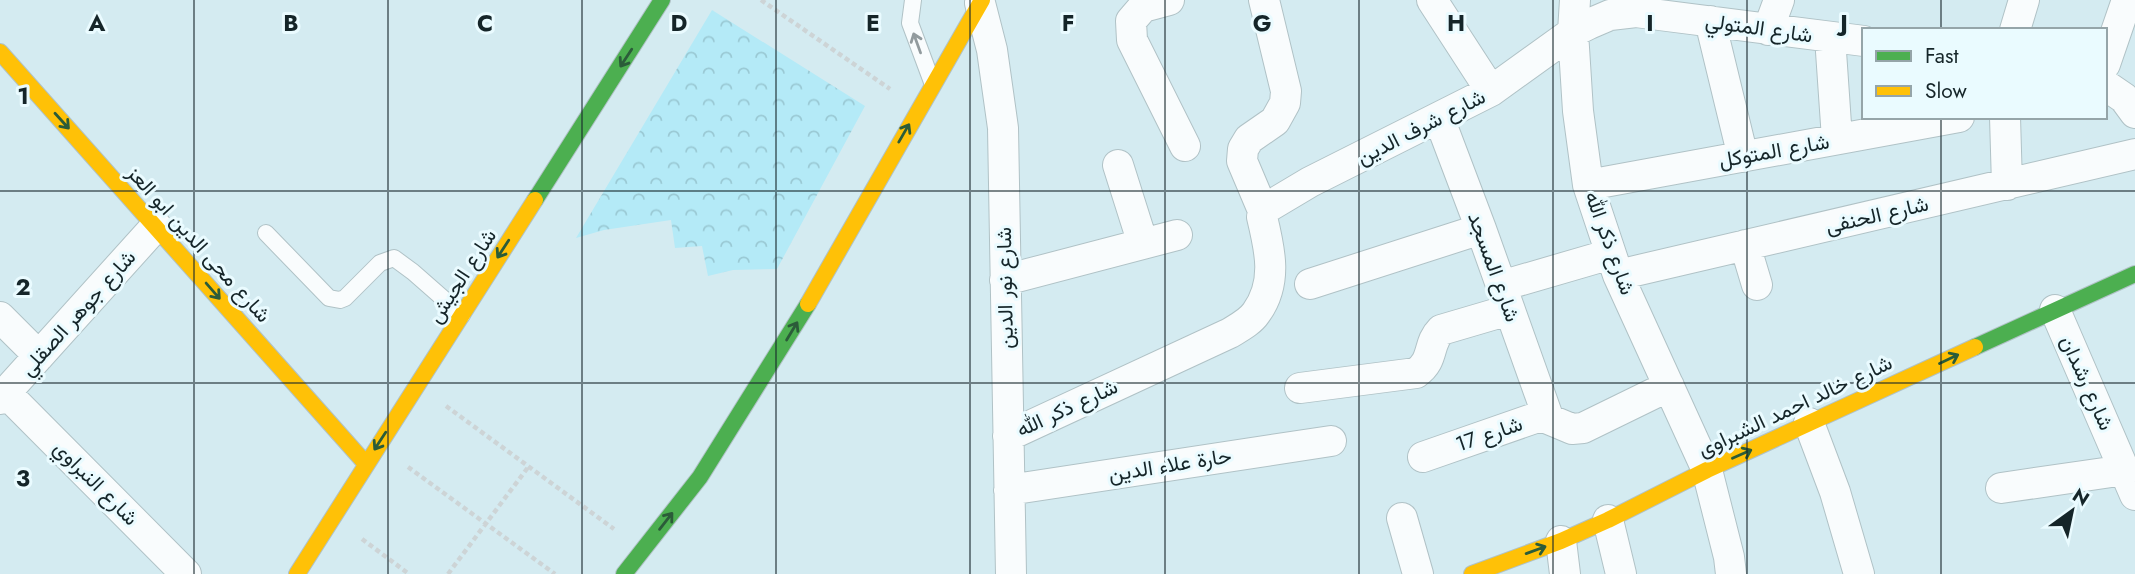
<svg xmlns="http://www.w3.org/2000/svg" width="2135" height="574" font-family="Jost,Vazirmatn,sans-serif">
  <defs>
    <pattern id="park-crowns" width="20" height="18" patternUnits="userSpaceOnUse" patternTransform="scale(1.75)"><rect width="20" height="18" fill="#b4eaf7"/><path d="M2 6a3 3 0 1 1 6 0M12 15a3 3 0 1 1 6 0" fill="none" stroke="#9ac9d4"/></pattern>
  </defs>
  <rect width="100%" height="100%" fill="#d4ebf1"/>
  <path fill="url(#park-crowns)" d="M712,10L865,106L777,269L733,270L708,276L702,246L675,248L671,220L604,230L576,238Z"/>
  <g fill="none" stroke-linecap="round" stroke-linejoin="round">
    <g stroke="#b0c2c6" stroke-width="18">
      <path id="lane" d="M913,0L910,23L932,82
        M266,233L329,298L340,300L345,298L380,263L394,258L413,272L462,315"/>
    </g>
    <g stroke="#b0c2c6" stroke-width="32">
      <path id="street" d="M1169,0L1143,7L1131,21L1132,40L1185,146
        M1432,0L1491,91
        M1575,0L1573,32L1578,111L1588,185L1618,275L1707,470L1729,557L1731,574
        M980,3L992,50L1003,128L1011,574
        M1710,21L1743,157
        M1768,30L1779,0
        M2015,30L2024,0
        M1830,37L1837,139
        M2105,64L2127,0
        M2105,85L2124,98L2135,113
        M2005,117L2007,185
        M1439,118L1481,229L1548,417
        M1118,165L1143,244
        M1588,185L1959,117
        M1264,213L1268,207L1310,182L1491,91L1573,32L1589,24L1610,15L1636,12L1864,41
        M1745,245L1757,285
        M1618,275L2135,154
        M1005,280L1177,235
        M1310,284L1481,229
        M1501,286L1611,254
        M2055,310L2135,495
        M0,317L39,356
        M1300,388L1416,373C1435,360 1427,344 1441,330L1509,310
        M6,393L186,574
        M0,399L156,226
        M1809,423L1835,492L1859,574
        M1008,436L1230,333C1238,328 1250,322 1256,313C1278,283 1270,250 1262,217L1264,213L1242,161L1243,149L1249,139L1275,121L1285,103L1286,91L1264,0
        M1423,457L1541,416L1572,429L1583,428L1669,386
        M2001,488L2125,470
        M1009,490L1331,441
        M1402,518L1418,574
        M1608,520L1621,574
        M1561,541L1565,574"/>
    </g>
    <g stroke="#b0c2c6" stroke-width="18">
      <path id="fast" d="M535,200L662,0
        M1975,347L2135,274
        M624,574L700,477L808,304"/>
    </g>
    <g stroke="#b0c2c6" stroke-width="18">
      <path id="slow" d="M0,52L366,464
        M808,304L982,0
        M297,574L535,200
        M1472,574L1561,541L1608,520L1707,470L1975,347"/>
    </g>
    <path stroke="#cdd4d6" stroke-width="4.5" stroke-dasharray="5 3.5" stroke-linecap="butt" d="M761,0L890,89
      M446,406L614,529
      M408,467L555,574
      M362,539L409,574
      M448,574L529,466"/>
    <use href="#lane" stroke="#f9fcfd" stroke-width="16"/>
    <use href="#street" stroke="#f9fcfd" stroke-width="30"/>
    <use href="#fast" stroke="#4caf50" stroke-width="16"/>
    <use href="#slow" stroke="#ffc107" stroke-width="16"/>
  </g>
  <defs><path id="oneway-shaft" d="M-6 0H5M1.5-3L5.5 0L1.5 3" fill="none" stroke-width="1.6" stroke-linecap="round" stroke-linejoin="round" transform="scale(1.75)"/></defs>
  <use stroke="#929b9e" href="#oneway-shaft" transform="translate(917 43) rotate(-110)"/>
  <g stroke="#2b5c39">
    <use href="#oneway-shaft" transform="translate(626 58) rotate(123)"/>
    <use href="#oneway-shaft" transform="translate(62 121) rotate(48)"/>
    <use href="#oneway-shaft" transform="translate(904 133) rotate(-60)"/>
    <use href="#oneway-shaft" transform="translate(503 249) rotate(123)"/>
    <use href="#oneway-shaft" transform="translate(213 291) rotate(49)"/>
    <use href="#oneway-shaft" transform="translate(792 331) rotate(-59)"/>
    <use href="#oneway-shaft" transform="translate(1949 359) rotate(-25)"/>
    <use href="#oneway-shaft" transform="translate(380 441) rotate(123)"/>
    <use href="#oneway-shaft" transform="translate(1742 454) rotate(-24)"/>
    <use href="#oneway-shaft" transform="translate(666 521) rotate(-52)"/>
    <use href="#oneway-shaft" transform="translate(1536 550) rotate(-20)"/>
  </g>
  <path fill="none" stroke="#152529" stroke-width="2" stroke-opacity="0.55" d="M194,0V574M388,0V574M582,0V574M776,0V574M970,0V574M1165,0V574M1359,0V574M1553,0V574M1747,0V574M1941,0V30M1941,117V574M0,191H2135M0,383H2135"/>
  <g text-anchor="middle" dominant-baseline="central" stroke-width="6" stroke-linejoin="round" paint-order="stroke">
    <g font-size="21" fill="#152529" stroke="#eafbff">
      <text transform="translate(1759 28) rotate(8)">شارع المتولي</text>
      <text transform="translate(1421 127) rotate(-27)">شارع شرف الدين</text>
      <text transform="translate(1774 151) rotate(-10)">شارع المتوكل</text>
      <text transform="translate(1877 215) rotate(-13)">شارع الحنفى</text>
      <text transform="translate(1610 243) rotate(70)">شارع ذكر الله</text>
      <text transform="translate(199 244) rotate(48)">شارع محى الدين ابو العز</text>
      <text transform="translate(1494 267) rotate(70)">شارع المسجد</text>
      <text transform="translate(462 276) rotate(-57)">شارع الجيش</text>
      <text transform="translate(1005 288) rotate(-91)">شارع نور الدين</text>
      <text transform="translate(78 313) rotate(-48)">شارع جوهر الصقلي</text>
      <text transform="translate(2087 383) rotate(66)">شارع رشدان</text>
      <text transform="translate(1795 406) rotate(-25)">شارع خالد احمد الشبراوى</text>
      <text transform="translate(1067 408) rotate(-25)">شارع ذكر الله</text>
      <text transform="translate(1489 434) rotate(-19)">شارع 17</text>
      <text transform="translate(1170 465) rotate(-9)">حارة علاء الدين</text>
      <text transform="translate(96 483) rotate(45)">شارع النبراوي</text>
    </g>
  </g>
  <g font-size="23" text-anchor="middle" font-weight="bold" fill="#152529" stroke="#eafbff" stroke-width="6" stroke-linejoin="round" paint-order="stroke">
    <text x="97" y="31">A</text>
    <text x="291" y="31">B</text>
    <text x="485" y="31">C</text>
    <text x="679" y="31">D</text>
    <text x="873" y="31">E</text>
    <text x="1068" y="31">F</text>
    <text x="1262" y="31">G</text>
    <text x="1456" y="31">H</text>
    <text x="1650" y="31">I</text>
    <text x="1844" y="31">J</text>
    <text x="23" y="104">1</text>
    <text x="23" y="295">2</text>
    <text x="23" y="486">3</text>
  </g>
  <rect x="1862" y="28" width="245" height="91" fill="#eafbff" stroke="#95a5a9" stroke-width="2"/>
  <rect x="1876" y="51" width="35" height="10" fill="#4caf50" stroke="#95a5a9" stroke-width="2"/>
  <text x="1925" y="63" font-size="21" fill="#152529">Fast</text>
  <rect x="1876" y="86" width="35" height="10" fill="#ffc107" stroke="#95a5a9" stroke-width="2"/>
  <text x="1925" y="98" font-size="21" fill="#152529">Slow</text>
  <g transform="translate(2072 511) rotate(33)" stroke="#eafbff" stroke-width="5" paint-order="stroke">
  <path d="M0-5L12 26L0 18L-12 26Z" fill="#152529"/>
  <text y="-10" font-size="19" font-weight="bold" text-anchor="middle" fill="#152529">N</text>
  </g>
</svg>
